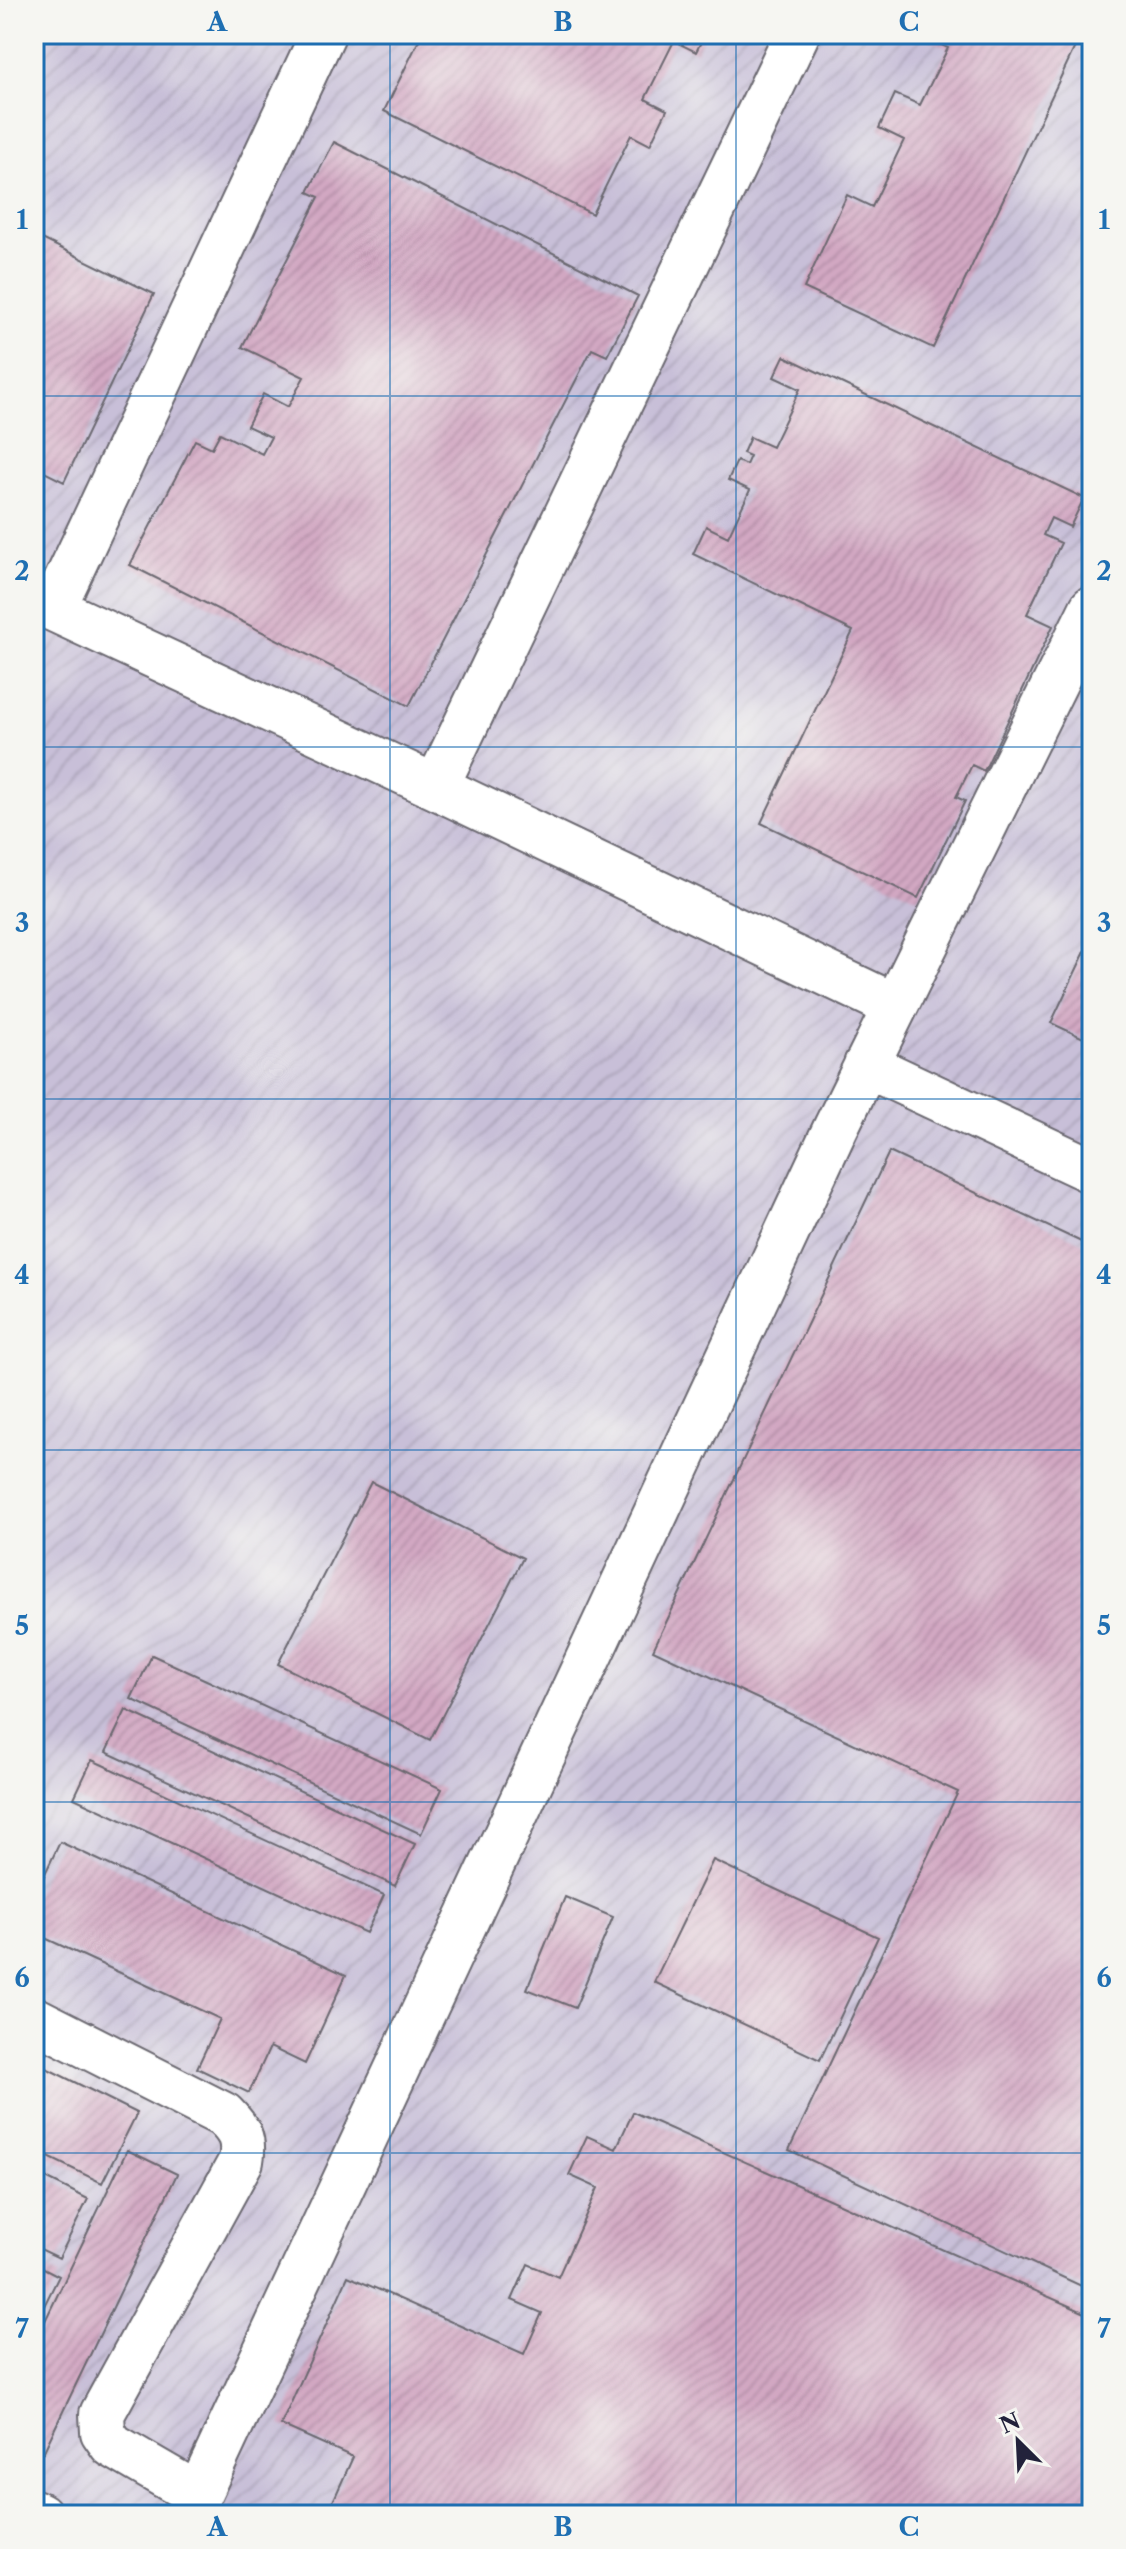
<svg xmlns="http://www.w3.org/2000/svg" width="1126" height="2549" font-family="'Libre Caslon Text',serif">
  <defs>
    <pattern id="industrial-furrows" width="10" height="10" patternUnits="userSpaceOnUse" patternTransform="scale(2)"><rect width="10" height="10" fill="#c8bfd8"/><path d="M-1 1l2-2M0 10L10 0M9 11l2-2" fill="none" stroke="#aca4ba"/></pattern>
    <pattern id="building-hatch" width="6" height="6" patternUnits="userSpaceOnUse" patternTransform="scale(2)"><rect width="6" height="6" fill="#d2a7c2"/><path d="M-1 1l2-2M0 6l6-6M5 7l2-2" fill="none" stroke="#b48fa8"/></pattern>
  </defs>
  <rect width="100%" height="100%" fill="#f6f6f2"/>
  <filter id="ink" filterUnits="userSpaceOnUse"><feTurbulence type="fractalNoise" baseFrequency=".0125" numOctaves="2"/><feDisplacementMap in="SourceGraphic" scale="16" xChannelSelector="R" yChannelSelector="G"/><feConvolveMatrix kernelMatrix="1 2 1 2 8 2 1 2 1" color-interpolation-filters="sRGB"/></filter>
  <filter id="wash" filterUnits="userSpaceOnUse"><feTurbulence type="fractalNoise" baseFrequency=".006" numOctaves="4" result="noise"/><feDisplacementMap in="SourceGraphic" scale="32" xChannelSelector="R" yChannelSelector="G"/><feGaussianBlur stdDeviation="1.8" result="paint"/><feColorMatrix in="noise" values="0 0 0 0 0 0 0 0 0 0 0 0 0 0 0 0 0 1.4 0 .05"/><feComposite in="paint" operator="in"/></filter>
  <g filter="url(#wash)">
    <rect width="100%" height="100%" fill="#f0e7d0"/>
    <path fill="url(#industrial-furrows)" d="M34,34H1092V2515H34Z"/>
    <g id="blocks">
      <path fill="url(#building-hatch)" d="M422,34H705L696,52L674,41L645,99L667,110L650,145L631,135L592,214L384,111Z
        M918,34H1081L933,348L804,288L847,195L872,207L904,140L879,128L895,94L920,105L948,48Z
        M334,142L638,296L607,356L592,349L409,706L130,565L195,440L212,448L220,433L262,454L271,437L247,426L263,394L288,407L304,377L242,347L319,197L308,192Z
        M34,235L154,294L64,482L34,467Z
        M784,356L1084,498L1070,527L1051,518L1043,535L1061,543L1027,614L1053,626L984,771L972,765L956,797L965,801L918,898L761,823L853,631L693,554L706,526L728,537L750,490L728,480L737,461L746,465L750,456L743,453L750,437L772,447L800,389L774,377Z
        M1092,937V1042L1051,1023Z
        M889,1152L1092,1247V2291L789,2150L958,1792L653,1650Z
        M371,1482L523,1558L430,1740L278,1664Z
        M152,1655L442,1789L421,1834L131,1699Z
        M126,1710L415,1844L395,1886L106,1752Z
        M92,1760L384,1895L366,1933L74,1798Z
        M60,1842L346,1975L305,2064L270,2047L249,2093L197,2068L220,2019L34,1933V1897Z
        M713,1860L878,1937L820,2060L654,1982Z
        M565,1897L613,1917L575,2008L527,1989Z
        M34,2062L137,2113L102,2183L34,2150Z
        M633,2112L1092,2316V2515H327L353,2457L281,2425L348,2276L524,2354L542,2313L512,2300L528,2264L558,2277L598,2188L569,2175L587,2136L616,2149Z
        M127,2150L177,2174L43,2453L34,2448V2344Z
        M34,2172L88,2199L59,2258L34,2246Z
        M34,2263L59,2276L34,2326Z"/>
    </g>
  </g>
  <g filter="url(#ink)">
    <use href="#blocks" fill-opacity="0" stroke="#6a676f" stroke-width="2"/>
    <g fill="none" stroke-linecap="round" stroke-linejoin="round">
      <g stroke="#6a676f" stroke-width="48">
        <path id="minor" d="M34,600L436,787L895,1006
          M53,609L323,34
          M436,787L797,34
          M866,1065L1092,1171
          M34,2019L224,2115C239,2130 245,2139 241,2161L102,2414L103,2432L112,2445L198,2495
          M34,2512L40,2515
          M189,2515L836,1127L1092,608"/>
      </g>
      <use href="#minor" stroke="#fff" stroke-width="44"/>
    </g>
  </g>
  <path fill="none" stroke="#1f6fb2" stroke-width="2" stroke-opacity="0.55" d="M390,34V2515M736,34V2515M34,396H1092M34,747H1092M34,1099H1092M34,1450H1092M34,1802H1092M34,2153H1092"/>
  <rect width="1126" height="2549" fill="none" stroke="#f6f6f2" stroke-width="88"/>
  <g transform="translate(1018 2441) rotate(336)" stroke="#f6f6f2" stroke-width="6" paint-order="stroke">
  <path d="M0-6L14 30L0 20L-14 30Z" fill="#22223b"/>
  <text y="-12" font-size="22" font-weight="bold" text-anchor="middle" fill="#22223b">N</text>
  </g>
  <rect x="44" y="44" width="1038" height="2461" fill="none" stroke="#1f6fb2" stroke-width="3"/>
  <g font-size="26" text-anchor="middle" font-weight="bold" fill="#1f6fb2">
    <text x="217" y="31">A</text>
    <text x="563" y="31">B</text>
    <text x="909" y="31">C</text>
    <text x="22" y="229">1</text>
    <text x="1104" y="229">1</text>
    <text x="22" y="580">2</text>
    <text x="1104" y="580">2</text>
    <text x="22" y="932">3</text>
    <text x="1104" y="932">3</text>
    <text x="22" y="1284">4</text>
    <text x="1104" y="1284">4</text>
    <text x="22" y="1635">5</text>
    <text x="1104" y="1635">5</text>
    <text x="22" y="1987">6</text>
    <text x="1104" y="1987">6</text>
    <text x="22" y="2338">7</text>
    <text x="1104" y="2338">7</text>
    <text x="217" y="2536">A</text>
    <text x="563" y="2536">B</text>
    <text x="909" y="2536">C</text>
  </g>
</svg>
